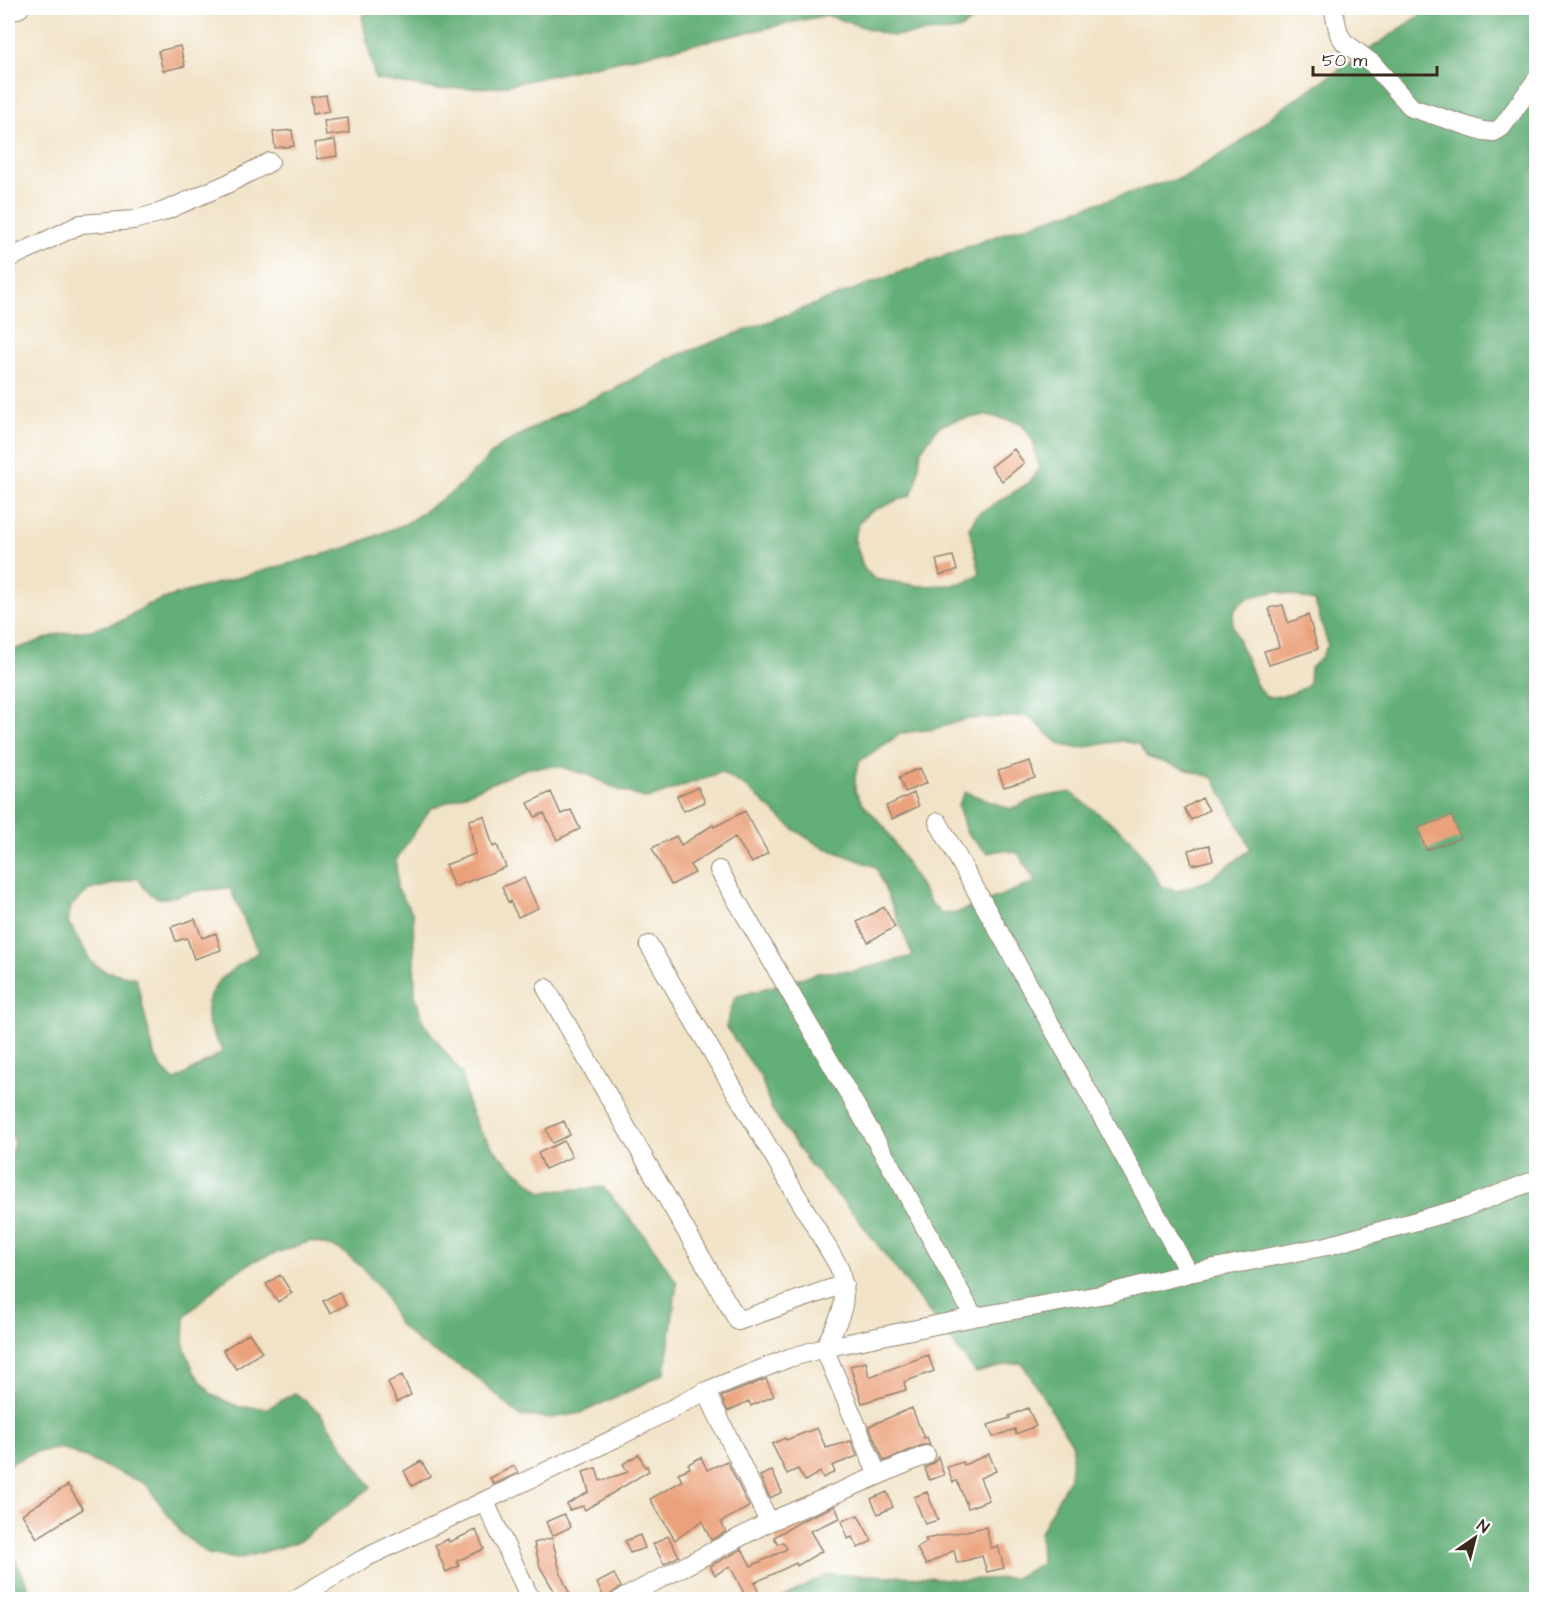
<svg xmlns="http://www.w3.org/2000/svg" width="1544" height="1607" font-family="'Architects Daughter',sans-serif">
  <rect width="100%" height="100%" fill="#fff"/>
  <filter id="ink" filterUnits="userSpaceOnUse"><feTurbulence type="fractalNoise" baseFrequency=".0167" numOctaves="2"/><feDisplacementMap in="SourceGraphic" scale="12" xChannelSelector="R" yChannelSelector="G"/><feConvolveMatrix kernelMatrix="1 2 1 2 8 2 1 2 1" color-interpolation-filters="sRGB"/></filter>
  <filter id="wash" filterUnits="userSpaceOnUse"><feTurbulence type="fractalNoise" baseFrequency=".008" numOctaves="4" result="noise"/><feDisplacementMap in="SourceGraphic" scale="24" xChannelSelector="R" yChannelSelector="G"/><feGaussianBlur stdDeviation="1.35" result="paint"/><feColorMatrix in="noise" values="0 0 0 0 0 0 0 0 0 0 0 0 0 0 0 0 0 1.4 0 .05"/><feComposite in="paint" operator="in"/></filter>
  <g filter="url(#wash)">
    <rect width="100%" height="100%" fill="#f1e3c7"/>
    <path fill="#63af78" stroke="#4f6c4b" stroke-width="1.5" fill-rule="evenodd" d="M380,8H990L959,30L891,36L826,15L498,87L435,89L375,79L362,16Z
      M1431,8H1536V1599H780L829,1574L927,1577L957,1580L1015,1578L1041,1564L1040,1532L1070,1477L1073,1445L1022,1363C1006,1363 992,1369 976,1373L854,1214L808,1162L771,1108L761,1077L726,1027L735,997L822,972L853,971L913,956L876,867L818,845L792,828L746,787L721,772L647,799L617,789L589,775L558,766L528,768L430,809L396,860L397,888L413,914L415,995L424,1024L462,1074L468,1105L480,1131L499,1155L541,1192L603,1187L645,1236L677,1283L665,1372L638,1387L581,1413L551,1418L520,1416L473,1374L420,1344L398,1323L384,1294L363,1268L339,1249L311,1241L256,1260L230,1275L185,1316L184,1346L194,1372L212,1395L239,1407L268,1408L295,1393L320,1413L371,1487L298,1542L238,1559L208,1554L182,1534L146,1484L62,1448L32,1453L8,1465V1173L14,1140L8,1125V652L59,634L91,630L123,620L147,605L175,595L346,548L407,523L455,490L500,446L557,415L615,389L668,359L1002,234L1126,194L1184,177L1235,146L1282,108ZM987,415L1021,423L1033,440L1039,469L1030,482L977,515L969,528L980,573L968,581L952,585L920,586L875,579L864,569L854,538L859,523L869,512L911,495L917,480L921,450L939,426L956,420ZM1276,591L1315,601L1328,645L1321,658L1310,668L1309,684C1295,694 1284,697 1266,697L1257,686L1232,624L1235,608L1247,598ZM1028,716L1061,745L1077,748L1122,741L1138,744L1147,757L1214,778L1251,849L1207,881L1177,891L1162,887L1134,843L1123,832L1070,792L1037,798L1010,809L965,792L958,805L966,832L987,853L1003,850L1018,853L1036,882L956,913L941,914L930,902L885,828L863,804L855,791V776L860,761L902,733L934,729L966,719ZM138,878C154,907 165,898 191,892C204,890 217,889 230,888L258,952C232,971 204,982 207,1019C208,1029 219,1042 223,1052L174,1081L162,1069L154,1054L136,978L105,971L92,963L68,922L71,906L89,890Z
      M8,1544L29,1588L32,1599H8Z"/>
    <g id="blocks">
      <path fill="#eba27c" d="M180,46L185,66L163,71L158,51Z
        M326,95L329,111L313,114L311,97Z
        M348,118L349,133L326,136L324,121Z
        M292,130L294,146L275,148L273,132Z
        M335,140L337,156L317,159L314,143Z
        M1014,449L1024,463L1002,481L991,467Z
        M953,556L957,570L940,575L936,560Z
        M1283,605L1288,623L1308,615L1318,649L1269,665L1264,651L1279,647L1269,608Z
        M1030,761L1035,778L1004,787L998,771Z
        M920,768L927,783L905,792L899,777Z
        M698,787L705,802L683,811L677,796Z
        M551,792L561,814L571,810L580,829L557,840L544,813L535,817L528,803Z
        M914,793L919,806L892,819L886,806Z
        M1202,798L1209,810L1191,820L1184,808Z
        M745,811L768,853L752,863L735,837L690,865L695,873L671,885L652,848L676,836L681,845L713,825L714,827Z
        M484,816L493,847L497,845L506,867L454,887L445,865L475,854L469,820Z
        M1452,816L1460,838L1426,850L1418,828Z
        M1209,845L1213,860L1192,865L1188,850Z
        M524,878L538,908L518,917L510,901L508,902L502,887Z
        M884,907L895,927L868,942L857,922Z
        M195,919L202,938L216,933L221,950L194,959L187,938L176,941L171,927Z
        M564,1121L570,1135L552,1143L546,1129Z
        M564,1141L572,1157L545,1169L538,1153Z
        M280,1275L292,1293L278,1302L266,1284Z
        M339,1292L346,1305L330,1313L323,1301Z
        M249,1333L262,1352L236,1369L223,1350Z
        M928,1355L934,1371L904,1382L906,1390L862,1403L850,1366L866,1362L869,1377Z
        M402,1375L411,1395L397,1402L388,1382Z
        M766,1379L774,1396L751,1406L749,1401L728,1411L721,1397Z
        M912,1408L924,1438L927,1437L930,1445H922L884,1461L869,1426Z
        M1028,1408L1036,1426L1016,1434L1015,1429L993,1437L988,1425L1010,1418L1009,1416Z
        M817,1428L826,1448L851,1441L857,1456L832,1466L835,1472L823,1478L820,1472L805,1481L798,1469L787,1474L772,1444L785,1438L786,1440Z
        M639,1454L645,1467L647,1466L649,1471L585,1510L583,1506L569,1510L567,1504L589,1492L583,1472L596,1468L600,1481L628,1472L623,1464Z
        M989,1454L996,1471L980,1478L989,1500L968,1508L957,1481L953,1482L947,1467L963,1462L964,1465Z
        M701,1457L707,1470L727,1461L749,1507L721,1522L726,1532L711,1540L702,1521L675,1540L650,1499L682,1481L678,1473L690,1468L688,1464Z
        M938,1457L944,1475L929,1480L925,1468L935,1462Z
        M421,1461L430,1476L412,1486L404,1471Z
        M514,1466L518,1473L494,1484L490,1478Z
        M772,1471L782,1492L770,1498L760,1476Z
        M68,1485L83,1509L37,1538L22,1514Z
        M887,1492L893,1507L878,1514L871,1499Z
        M927,1492L938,1520L925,1524L914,1497Z
        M835,1506L840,1518L810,1531L822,1551L797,1566L796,1563L754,1583L760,1595L752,1599H747L730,1566L715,1575L710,1566L742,1549L751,1566L787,1549L783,1542L778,1544L774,1537L805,1519Z
        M564,1514L571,1527L552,1536L546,1522Z
        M858,1515L872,1541L858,1548L852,1537L848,1539L842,1521Z
        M986,1527L991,1548L998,1546L1004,1568L987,1572L982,1556L957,1563L954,1550L926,1565L917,1548L927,1542L925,1539Z
        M476,1530L484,1549L457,1561L459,1566L446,1572L435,1545L448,1539L449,1542Z
        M640,1535L645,1548L630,1553L625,1541Z
        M668,1536L679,1556L664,1564L653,1544Z
        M552,1538L561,1575L572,1599H559L540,1567L534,1543Z
        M614,1574L621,1587L611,1594L609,1599H605L597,1583Z"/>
    </g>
  </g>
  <g filter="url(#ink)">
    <use href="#blocks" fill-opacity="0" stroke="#968672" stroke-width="1.5"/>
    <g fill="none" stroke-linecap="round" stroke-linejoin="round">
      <g stroke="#968672" stroke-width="20">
        <path id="minor" d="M1333,8L1339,34L1344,42L1373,64L1412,108L1483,131L1494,132L1502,127L1536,80
          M8,13L20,8
          M8,259L81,224L134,220L162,212L227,184L270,162
          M938,822L1189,1273
          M719,870L904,1189L974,1317
          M649,945L839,1267C850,1305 841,1315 824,1348L878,1476
          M546,988L738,1321L844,1284
          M706,1391L769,1522
          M485,1502L531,1600
          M294,1600L363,1559L614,1439L706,1391L789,1358L824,1348L974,1317L1106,1294L1189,1273L1327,1246L1463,1208L1536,1180
          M620,1600L769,1522L926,1455"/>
      </g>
      <use href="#minor" stroke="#fff" stroke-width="18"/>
    </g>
  </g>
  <rect width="1544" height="1607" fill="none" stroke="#fff" stroke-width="30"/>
  <g transform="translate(1475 1538) rotate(35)" stroke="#ffffff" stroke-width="4.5" paint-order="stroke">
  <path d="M0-4.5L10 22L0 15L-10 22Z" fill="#3b2a1e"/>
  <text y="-9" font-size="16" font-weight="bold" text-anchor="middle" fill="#3b2a1e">N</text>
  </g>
  <path d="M1313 66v9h124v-9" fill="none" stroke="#3b2a1e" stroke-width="3"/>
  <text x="1322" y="66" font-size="18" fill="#3b2a1e" stroke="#ffffff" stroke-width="4.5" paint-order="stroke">50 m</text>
</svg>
